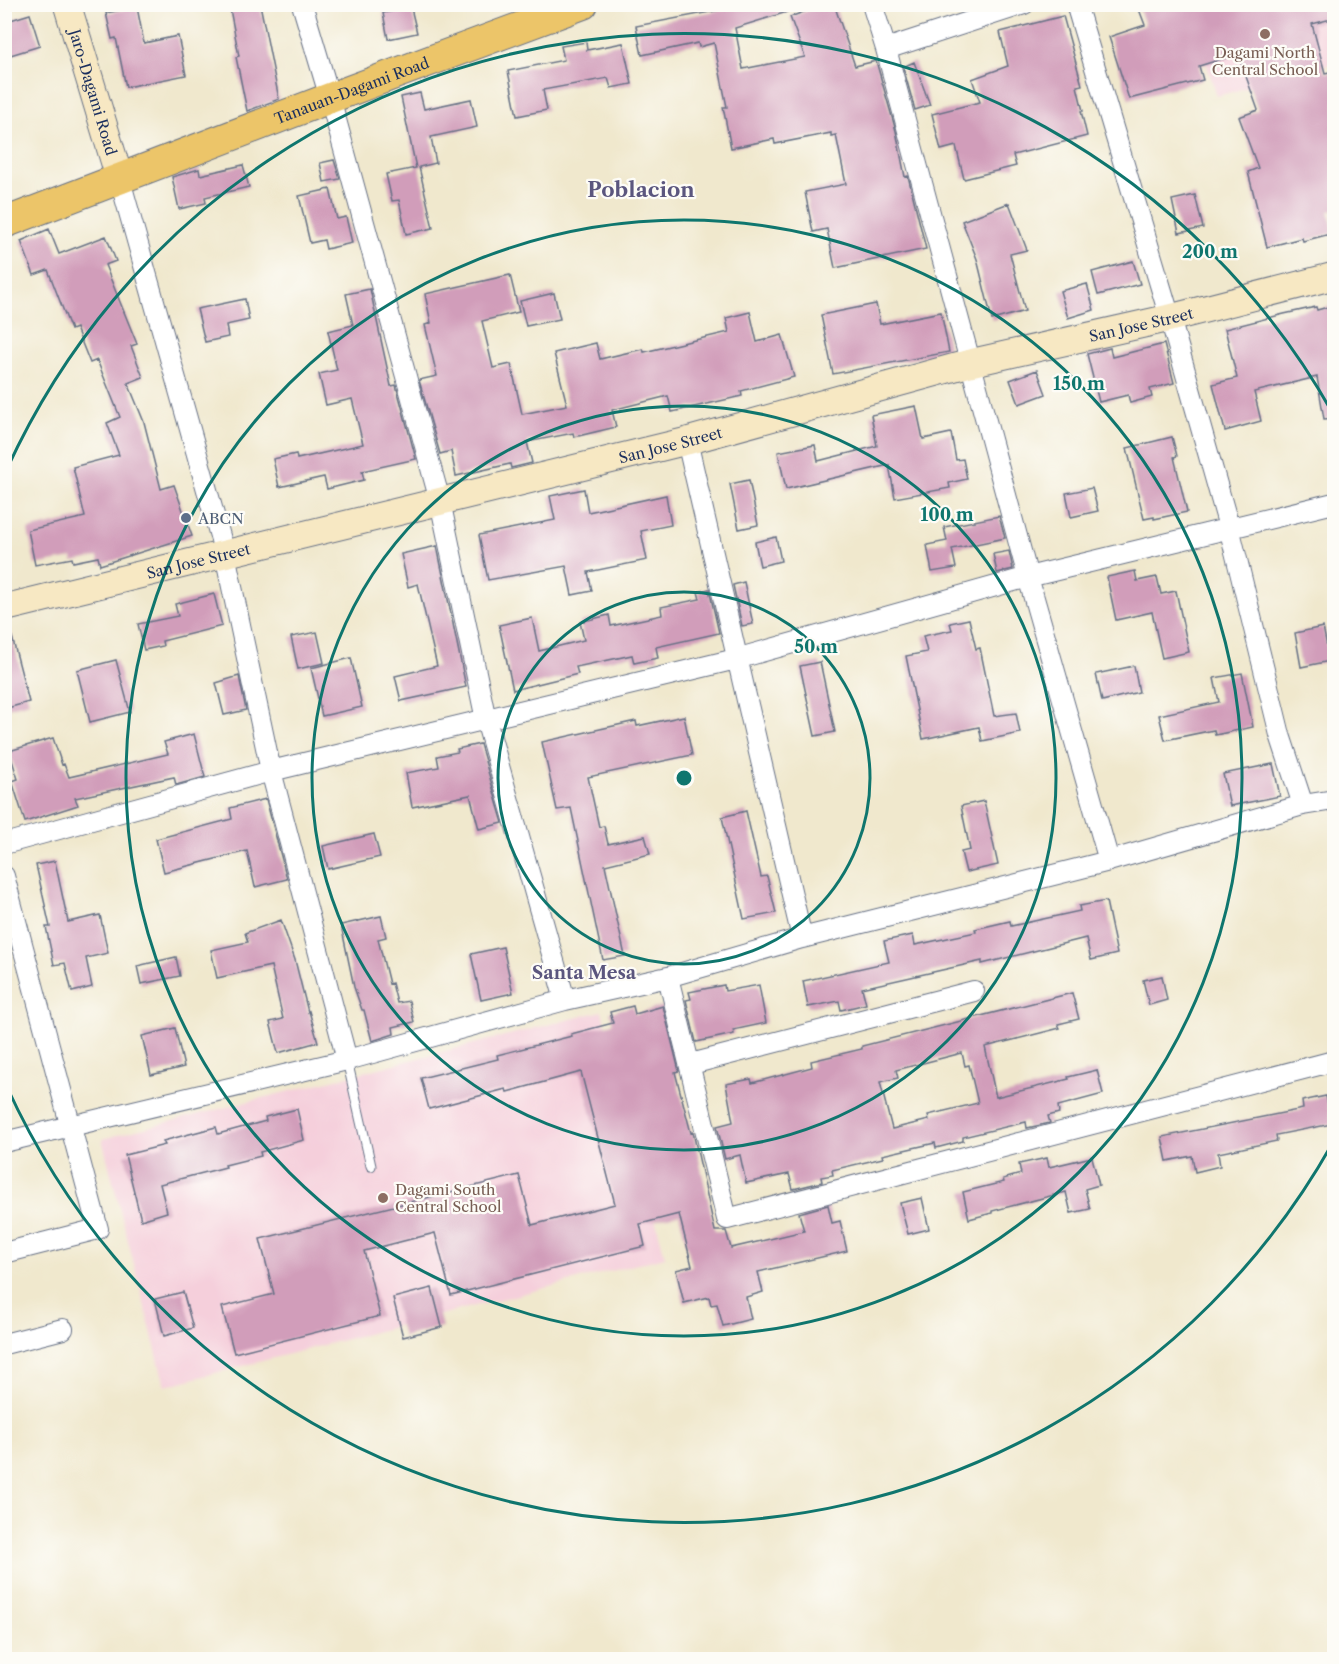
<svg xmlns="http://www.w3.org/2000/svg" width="1339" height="1664" font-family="'Libre Caslon Text',serif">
  <rect width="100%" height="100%" fill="#fdfcf7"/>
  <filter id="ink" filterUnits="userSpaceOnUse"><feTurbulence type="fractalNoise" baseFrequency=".0167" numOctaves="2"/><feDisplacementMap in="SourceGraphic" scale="12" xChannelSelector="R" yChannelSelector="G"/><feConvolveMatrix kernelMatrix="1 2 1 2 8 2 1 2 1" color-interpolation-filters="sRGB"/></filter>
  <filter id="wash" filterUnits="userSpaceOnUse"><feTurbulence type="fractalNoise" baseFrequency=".008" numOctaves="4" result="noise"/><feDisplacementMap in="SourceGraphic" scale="24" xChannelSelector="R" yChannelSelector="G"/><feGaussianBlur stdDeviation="1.35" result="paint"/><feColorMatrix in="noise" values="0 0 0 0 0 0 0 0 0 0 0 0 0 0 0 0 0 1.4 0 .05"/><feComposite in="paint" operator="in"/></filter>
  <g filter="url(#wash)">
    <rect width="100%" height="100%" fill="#f0e8cd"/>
    <path fill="#f5cfdb" d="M1187,5H1334V63L1217,96Z
      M602,1011L665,1257L165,1386L102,1139Z"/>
    <g id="blocks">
      <path fill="#d19dba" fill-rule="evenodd" d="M229,4H260L279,99L247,111L236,57L239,56Z
        M752,4H785L787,12L735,28L743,69L805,57L790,17L825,4H834L855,66L876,61L896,131L905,177L908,176L926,249L835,268L827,229L813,232L805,192L846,184L836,135L831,136V133L775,144L774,139L731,148L723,107H727L714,43L699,47L698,43L642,55L636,26Z
        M1137,4H1335V18L1312,24L1325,73L1335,71V210L1329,211L1334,233L1303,241L1302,238L1267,247L1248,172L1258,168L1239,117L1258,110L1238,54L1199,66L1203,80L1129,99L1109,37L1145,25Z
        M137,7L144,43L178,36L186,75L126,87L116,38L112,39L106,13Z
        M411,8L417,33L388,39L383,13Z
        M30,14L40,46L4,57V22Z
        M1063,16L1082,85L1077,86L1083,111H1081L1087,136L1013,155L1016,166L964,179L956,146L941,150L932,114L980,102L972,79L1008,66L1000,32Z
        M586,42L587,50L623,43L632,84L611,88L608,78L543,90L547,110L517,116L508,71L564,60L561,46Z
        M914,62L930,105L915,110L903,67Z
        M420,93L424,109L471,99L477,127L431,137L436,163L419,167L433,228L406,234L399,200L392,201L386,174L416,168L401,97Z
        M334,160L340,179L324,182L320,163Z
        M243,165L249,187L205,197L206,203L179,209L172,177L199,169L200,175Z
        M330,189L337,219L346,217L352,243L326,249L324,240L310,243L299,196Z
        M1195,195L1203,228L1179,233L1172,200Z
        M1009,203L1027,250L1010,254L1025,311L992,320L977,259L962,221Z
        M49,229L59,254L106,236L116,261L105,265L137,344L131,346L143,377L128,383L144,422L161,489L174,485L192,536L100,565L98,557L73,562L72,558L35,565L28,530L85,517L73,467L119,455L107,423L120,417L97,360L90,363L76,328L71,330L48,270L34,275L21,241Z
        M1133,261L1140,284L1098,295L1092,272Z
        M510,275L519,312L482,321L493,368L511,364L522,414L567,405L554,353L596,343L600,359L643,349L644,352L729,332L726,318L750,312L757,342L782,335L794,377L741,391L742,396L672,412L668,396L612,410L616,427L574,437L573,433L527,442L532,463L511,468L510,464L456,476L451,451L440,454L419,380L437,376L425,325L431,323L425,294Z
        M1087,284L1094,310L1068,318L1060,291Z
        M370,289L391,386L396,385L416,459L362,471L364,480L327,489L324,477L279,487L273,459L296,454L297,459L363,444L352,399L326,405L319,374L337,370L328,331L353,325L346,294Z
        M554,293L560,319L526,326L520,301Z
        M245,299L249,320L226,325L228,337L205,342L197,309Z
        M876,304L880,324L941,312L949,352L833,374L821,315Z
        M1335,305V418L1324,419L1317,377L1254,392L1261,421L1225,431L1213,384L1237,378L1225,329L1284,314L1316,307L1317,310Z
        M1164,344L1174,383L1150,389L1152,397L1130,403L1128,395L1099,402L1087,354L1110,348L1112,357Z
        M1037,370L1046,394L1019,404L1010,380Z
        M916,406L923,439L951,433L956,460L963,459L967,479L949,483L950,488L895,498L889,465L786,489L778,452L815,445L818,461L877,446L871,415Z
        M1172,437L1177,456L1174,457L1187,512L1154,519V517L1144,519L1127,448Z
        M749,480L758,525L739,529L730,484Z
        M1092,488L1098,511L1071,517L1066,493Z
        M584,489L588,512L666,495L671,525L641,531L647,560L588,572L592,591L572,595L566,566L488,580L479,535L555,520L550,496Z
        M999,516L1005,538L952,549L956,568L932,572L927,545L947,541L944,527Z
        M776,537L781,561L760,566L755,542Z
        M437,546L466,687L401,701L395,676L437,666L418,584L408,587L401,554Z
        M1009,551L1013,569L997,573L993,554Z
        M1135,571L1137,581L1157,577L1161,594L1176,591L1189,652L1162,658L1152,612L1116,620L1107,577Z
        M744,582L753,624L742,626L733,585Z
        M709,589L719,633L656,647L658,658L634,663L632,655L576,667L578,674L513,690L499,625L532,618L539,651L584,640L580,622L609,615L611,626L662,615L661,607L700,599L698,592Z
        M214,594L222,626L162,641L163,646L144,650L138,624L178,616L175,604Z
        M969,619L976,649L980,648L994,716L1016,713L1020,733L982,741L979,727L923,739L906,656L927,652L923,636L952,630L950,623Z
        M1323,627L1330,661L1301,667L1295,633Z
        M317,632L324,663L298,669L291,637Z
        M11,633L29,702L4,709V634Z
        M351,658L362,707L322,716L311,668Z
        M116,660L130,712L90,722L77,670Z
        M820,662L835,732L815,736L800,666Z
        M1134,666L1139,692L1102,701L1096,674Z
        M1242,673L1253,727L1215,735L1214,730L1165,740L1159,715L1219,702L1214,678Z
        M239,676L246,710L224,715L216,683Z
        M684,716L692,755L588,777L599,827L604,826L608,844L645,836L650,854L605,865L625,956L603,960L571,808L557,810L542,742L636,721L637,726Z
        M194,734L205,777L176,785L174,777L75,798L78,805L25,822L12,781L18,779L9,751L53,738L62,765L64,764L69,777L168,754L164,742Z
        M480,744L503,823L479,829L470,795L412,807L406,773L439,767L437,756L458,752L457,749Z
        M1273,764L1280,796L1230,806L1223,774Z
        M266,799L287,879L255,887L247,851L164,872L156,839L232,819L230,808Z
        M984,801L998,865L966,872L961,852L970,850L961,806Z
        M746,811L761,877L767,876L776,913L744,919L722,817Z
        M374,834L380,857L328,869L323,846Z
        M55,861L68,922L100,915L108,953L86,958L92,987L72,992L65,963L54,965L46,927H50L36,865Z
        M1106,901L1117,954L1091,960L1086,938L982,964V961L862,988L866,1004L841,1010L839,1001L808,1007L803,981L889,962L884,941L913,935L915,945L976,932L975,929L1010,921L1011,926L1080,911L1079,906Z
        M381,916L386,937L378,939L389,984L392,983L397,1003L409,1001L414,1022L393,1027L394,1034L372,1041L364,1010H362L354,987L341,925Z
        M281,920L295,960L308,1012L309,1011L318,1042L278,1053L270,1022L283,1019L271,966L217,978L211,950L248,942L245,933Z
        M503,947L513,993L481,1000L471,954Z
        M176,957L180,976L141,984L137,966Z
        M1162,976L1167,1000L1149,1005L1143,980Z
        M724,985L725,991L759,985L766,1023L733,1030L734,1034L696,1042L686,1000L691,999L689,992Z
        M1072,993L1079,1019L1058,1024L1060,1028L985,1047L996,1097L1069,1079L1068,1077L1097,1070L1103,1094L1058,1106L1059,1113L1048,1116L1050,1123L1027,1128L1026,1122L963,1137V1141L936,1148L935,1143L882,1155L883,1158L832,1170L833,1175L821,1177L822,1182L793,1189L789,1174L746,1183L740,1155L725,1159L717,1126L733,1122L726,1084L751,1079L752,1083L812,1067L811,1061L862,1049V1046ZM962,1053L965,1066L969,1065L978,1103L928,1115L929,1120L892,1129L880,1082L898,1078L896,1070Z
        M633,1006L635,1014L663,1006L679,1071L675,1072L691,1133L693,1132L715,1231H726L731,1248L804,1231L799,1213L828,1205L832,1223L840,1221L847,1251L758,1272L763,1292L746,1297L751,1319L723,1326L717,1304L711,1305L709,1297L684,1303L676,1270L692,1266L679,1214L640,1224L645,1246L451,1295L435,1233L364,1251L380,1316L234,1353L222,1307L274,1294L260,1239L519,1175L532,1225L615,1204L581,1072L507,1092L506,1089L429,1109L421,1078L498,1059L497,1055L572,1036L571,1034L613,1023L610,1012Z
        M175,1028L184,1067L151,1075L142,1036Z
        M1326,1096L1332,1124L1276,1135L1277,1141L1218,1153L1220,1166L1195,1172L1192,1156L1167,1161L1162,1137L1303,1109L1302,1101Z
        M297,1109L304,1140L260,1152L261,1156L225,1165L226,1167L160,1184L167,1212L141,1220L125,1155L165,1145L163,1141L216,1127L218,1134L266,1121L265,1117Z
        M1092,1157L1099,1185L1085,1189L1090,1209L1071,1213L1066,1192L992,1211V1213L969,1219L963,1192L1004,1182L1003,1179L1021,1174L1019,1164L1047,1158L1049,1167Z
        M922,1198L929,1229L908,1234L900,1203Z
        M432,1288L442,1327L403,1337L393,1298Z
        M183,1292L193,1328L164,1336L155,1299Z"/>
    </g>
  </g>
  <g filter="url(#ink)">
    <use href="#blocks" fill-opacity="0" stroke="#667085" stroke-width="1.5"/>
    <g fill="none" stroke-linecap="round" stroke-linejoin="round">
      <g stroke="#667085" stroke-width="11">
        <path id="lane" d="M347,1060L371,1166"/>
      </g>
      <g stroke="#667085" stroke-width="22">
        <path id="street" d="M302,4L330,98L440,501L486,720L565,1000
          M872,4L886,49L1028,577L1109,861
          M1076,4L1170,318L1229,527L1280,735L1303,805
          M886,49L1024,4
          M120,180L225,554L271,771L347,1060
          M687,441L802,938
          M4,844L271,771L736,659L1028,577L1334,503
          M4,876L98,1229L4,1253
          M668,977L727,1219L1334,1061
          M691,1064L974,991
          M4,1142L347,1060L565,1000L668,977L802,938L1109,861L1303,805L1334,800
          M4,1344L63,1329"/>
      </g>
      <g stroke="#667085" stroke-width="29">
        <g id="secondary">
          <path id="s1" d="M67,4L120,180"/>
          <path id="s2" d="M4,608L687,441L970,363L1170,318L1334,276"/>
        </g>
      </g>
      <g stroke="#667085" stroke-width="32">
        <g id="primary">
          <path id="s3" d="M4,223L330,98L583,4"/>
        </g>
      </g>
      <use href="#lane" stroke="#fff" stroke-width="9"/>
      <use href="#street" stroke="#fff" stroke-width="20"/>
      <use href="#secondary" stroke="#f7e8c3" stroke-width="27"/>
      <use href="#primary" stroke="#ecc569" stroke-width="30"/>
    </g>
  </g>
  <g fill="none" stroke="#0f766e" stroke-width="3">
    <circle cx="684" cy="778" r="186"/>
    <circle cx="684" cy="778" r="372"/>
    <circle cx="684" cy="778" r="558"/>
    <path d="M1332 1144A744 744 0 0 1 7 1087M7 469A744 744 0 0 1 1332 412"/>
  </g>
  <g fill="#8d6e63" stroke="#fdfcf7" stroke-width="2">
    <circle cx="1265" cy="34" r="6"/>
    <circle cx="383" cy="1198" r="6"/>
  </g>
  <circle fill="#5c6f8a" stroke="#fdfcf7" stroke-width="2" cx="186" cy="518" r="6"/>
  <g text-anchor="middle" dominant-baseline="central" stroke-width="4.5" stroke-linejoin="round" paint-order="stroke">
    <g font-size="15" fill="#785e54" stroke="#fdfcf7">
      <text x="1265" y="52">Dagami North<tspan x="1265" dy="17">Central School</tspan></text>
      <text x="395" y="1189" text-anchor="start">Dagami South<tspan x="395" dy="17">Central School</tspan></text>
    </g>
    <g font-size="15" fill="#1b2f5e" stroke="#fdfcf7">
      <text stroke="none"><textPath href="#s3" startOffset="372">Tanauan-Dagami Road</textPath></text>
      <text stroke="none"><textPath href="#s1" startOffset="92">Jaro-Dagami Road</textPath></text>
      <text stroke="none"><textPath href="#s2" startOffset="1172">San Jose Street</textPath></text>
      <text stroke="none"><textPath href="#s2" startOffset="686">San Jose Street</textPath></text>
      <text stroke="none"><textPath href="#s2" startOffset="200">San Jose Street</textPath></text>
    </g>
    <g font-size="15" fill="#4e5e75" stroke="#fdfcf7" text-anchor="start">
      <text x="198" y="518">ABCN</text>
    </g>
    <g font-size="18" font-weight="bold" fill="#5b567e" stroke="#fdfcf7">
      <text x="584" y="973">Santa Mesa</text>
    </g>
    <g font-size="21" font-weight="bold" fill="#5b567e" stroke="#fdfcf7">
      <text x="641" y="189">Poblacion</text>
    </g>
  </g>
  <circle cx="684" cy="778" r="9" fill="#0f766e" stroke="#fdfcf7" stroke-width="3"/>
  <g font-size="18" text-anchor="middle" font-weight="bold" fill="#0f766e" stroke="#fdfcf7" stroke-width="4.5" stroke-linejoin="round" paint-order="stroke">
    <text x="1210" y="258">200 m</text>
    <text x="1079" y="390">150 m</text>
    <text x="947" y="521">100 m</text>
    <text x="816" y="653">50 m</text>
  </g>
  <rect width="1339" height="1664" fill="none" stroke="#fdfcf7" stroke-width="24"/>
</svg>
